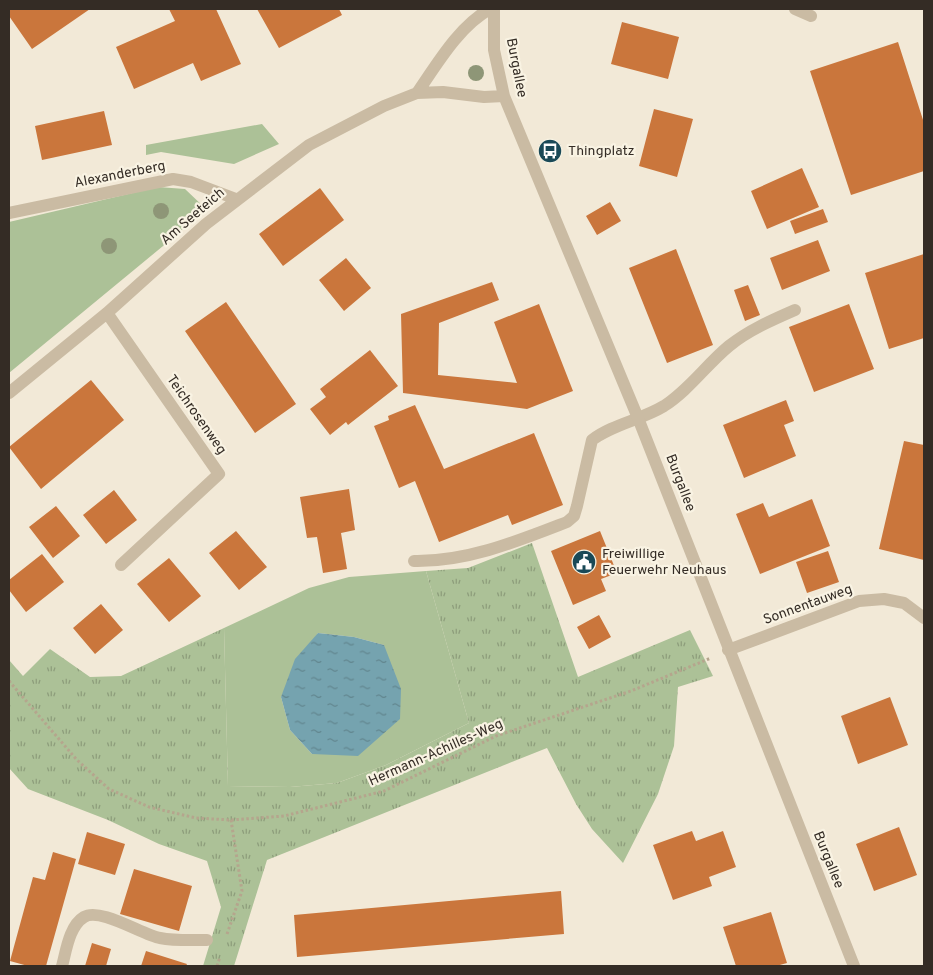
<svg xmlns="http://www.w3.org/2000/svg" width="933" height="975" font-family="Overpass,sans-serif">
  <defs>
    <pattern id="park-tufts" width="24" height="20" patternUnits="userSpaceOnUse" patternTransform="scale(1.25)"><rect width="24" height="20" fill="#acc197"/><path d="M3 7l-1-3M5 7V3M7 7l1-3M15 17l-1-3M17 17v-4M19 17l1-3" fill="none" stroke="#8d9d7b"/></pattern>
    <pattern id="water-ripples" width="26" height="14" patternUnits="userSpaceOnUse" patternTransform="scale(1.25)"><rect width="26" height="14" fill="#75a3af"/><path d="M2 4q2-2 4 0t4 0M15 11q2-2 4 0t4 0" fill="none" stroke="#61858e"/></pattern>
  </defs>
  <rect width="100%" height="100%" fill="#f2e9d7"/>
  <path fill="#acc197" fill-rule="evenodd" d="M262,124L279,144L234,164L161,152L146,155V145Z
    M158,187L185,189L205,208L180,232L9,373V222Z
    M426,571L469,723L386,765L337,783L290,787L228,786L224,628L309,588L349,577ZM318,633L354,637L384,645L312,754L290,730L281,697Z"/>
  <path fill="url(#park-tufts)" d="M532,543L578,677L690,630L713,676L678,687L674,746L658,794L623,863L592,829L576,804L547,748L267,860L234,966H203L221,907L207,861L159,844L108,820L28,789L9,768V660L23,676L50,649L90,677L121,676L224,628L228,786L290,787L337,783L386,765L469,723L426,571L468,568Z"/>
  <path fill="url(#water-ripples)" d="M318,633L354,637L384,645L401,689L400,719L358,756L312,754L290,730L281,697L295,659Z"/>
  <path fill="#ca763c" d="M9,9H90L32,49L9,16Z
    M169,9H216L241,64L201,81L193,63L134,89L116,47L175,21Z
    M257,9H339L342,15L279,48Z
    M622,22L679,37L668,79L611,64Z
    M898,42L924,123V171L851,195L810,71Z
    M654,109L693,119L677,177L639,166Z
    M104,111L112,145L42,160L35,126Z
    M802,168L819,207L767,229L751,191Z
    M320,188L344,220L283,266L259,234Z
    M610,202L621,221L597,235L586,216Z
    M823,209L828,222L795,234L790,221Z
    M818,240L830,271L782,290L770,258Z
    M676,249L713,345L667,363L629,268Z
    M924,254V338L889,349L865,273Z
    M346,258L371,288L344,311L319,280Z
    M492,282L499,300L439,323L438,375L517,383L494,322L539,304L573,391L527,409L403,393L401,314Z
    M748,285L760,315L745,321L734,290Z
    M226,302L296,404L255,433L185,331Z
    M849,304L874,369L814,392L789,327Z
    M370,350L398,386L348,425L346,422L330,435L310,409L326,397L320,389Z
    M91,380L124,420L41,489L9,447Z
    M786,400L794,421L784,425L796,456L744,478L723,425Z
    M415,405L444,469L534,433L563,505L512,525L508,515L439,542L415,481L399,488L374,426L389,420L388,416Z
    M904,441L924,445V560L879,549Z
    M349,489L355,530L341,533L347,569L323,573L317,537L307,538L300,497Z
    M114,490L137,520L106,544L83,515Z
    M812,499L830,546L760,574L736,514L763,503L769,517Z
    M56,506L80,536L53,558L29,527Z
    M236,531L267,567L239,590L209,553Z
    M600,531L617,573L601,579L606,591L573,605L551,551Z
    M828,551L839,582L807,593L796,562Z
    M42,554L64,582L26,612L9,590V580Z
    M169,558L201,596L169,622L137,584Z
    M101,604L123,630L95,654L73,628Z
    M599,615L611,637L589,649L577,627Z
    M890,697L908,745L858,764L841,716Z
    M899,827L917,875L874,891L856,844Z
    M692,831L696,841L723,831L736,867L709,877L712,886L673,900L653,845Z
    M87,832L125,844L115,875L78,864Z
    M53,852L76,859L46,966H28L10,961L33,877L45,880Z
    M134,869L192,886L179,931L120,914Z
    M561,891L564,934L297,957L294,915Z
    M771,912L787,963L776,966H736L723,927Z
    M92,943L111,949L106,966H85Z
    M146,951L187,964L186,966H141Z"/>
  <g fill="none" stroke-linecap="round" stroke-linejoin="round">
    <path stroke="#b5a58d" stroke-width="3" stroke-dasharray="2.5 2.5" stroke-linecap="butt" d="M9,681L77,760L109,789L149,807L196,818L231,820L284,816L384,791L496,736L631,691L711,658
      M227,934L242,891L231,820
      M217,966L220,957"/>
    <path stroke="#cabba3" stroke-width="12" d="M795,9L811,16
      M414,561C467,562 518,541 567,522L574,516L577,506L592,440C613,424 641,420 664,406C689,390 706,365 729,346C749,330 772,320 795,310"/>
    <path stroke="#cabba3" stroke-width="12" d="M494,9V50L504,96L638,418L854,966
      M417,93C437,64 459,26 490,9
      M9,213L173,179L191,182L236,199
      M107,313L219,474L121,565
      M9,393L107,313L206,224L309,145L384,106L417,93L443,92L484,97L504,96
      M728,650L859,601L884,599L904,603L924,618
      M62,966C66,952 69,926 84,917C100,907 143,935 160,938C175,941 192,940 207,940"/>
  </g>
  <g fill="#8e9677">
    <circle cx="476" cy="73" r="8"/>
    <circle cx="161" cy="211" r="8"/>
    <circle cx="109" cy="246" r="8"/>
  </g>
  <defs>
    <g id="bus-disc" transform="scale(1.25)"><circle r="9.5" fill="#1a4957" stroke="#f9f3e3"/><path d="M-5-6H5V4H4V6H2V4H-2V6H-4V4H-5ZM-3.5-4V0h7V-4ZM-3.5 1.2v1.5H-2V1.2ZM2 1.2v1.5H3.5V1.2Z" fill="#fff"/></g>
    <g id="civic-disc" transform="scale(1.25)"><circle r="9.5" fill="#1a4957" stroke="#f9f3e3"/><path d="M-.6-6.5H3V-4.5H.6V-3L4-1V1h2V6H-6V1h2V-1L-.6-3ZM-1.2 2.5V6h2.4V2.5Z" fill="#fff"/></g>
  </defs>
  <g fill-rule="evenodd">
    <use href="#bus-disc" x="550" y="151"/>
    <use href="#civic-disc" x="584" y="562"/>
  </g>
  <g text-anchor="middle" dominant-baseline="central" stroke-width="4.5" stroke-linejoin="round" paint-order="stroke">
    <g font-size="14" fill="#342c25" stroke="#f9f3e3">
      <text transform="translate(516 68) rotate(79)">Burgallee</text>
      <text transform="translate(120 175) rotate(-11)">Alexanderberg</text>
      <text transform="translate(193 217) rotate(-41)">Am Seeteich</text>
      <text transform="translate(196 415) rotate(55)">Teichrosenweg</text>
      <text transform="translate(680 483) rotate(69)">Burgallee</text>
      <text transform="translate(808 605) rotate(-20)">Sonnentauweg</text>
      <text transform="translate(436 753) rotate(-24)">Hermann-Achilles-Weg</text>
      <text transform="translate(828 860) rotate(68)">Burgallee</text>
    </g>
    <g font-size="14" fill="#342c25" stroke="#f9f3e3" text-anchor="start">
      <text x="568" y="151">Thingplatz</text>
      <text x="602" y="554">Freiwillige<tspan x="602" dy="16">Feuerwehr Neuhaus</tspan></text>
    </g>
  </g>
  <rect width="933" height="975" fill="none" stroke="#342c25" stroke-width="20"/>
</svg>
